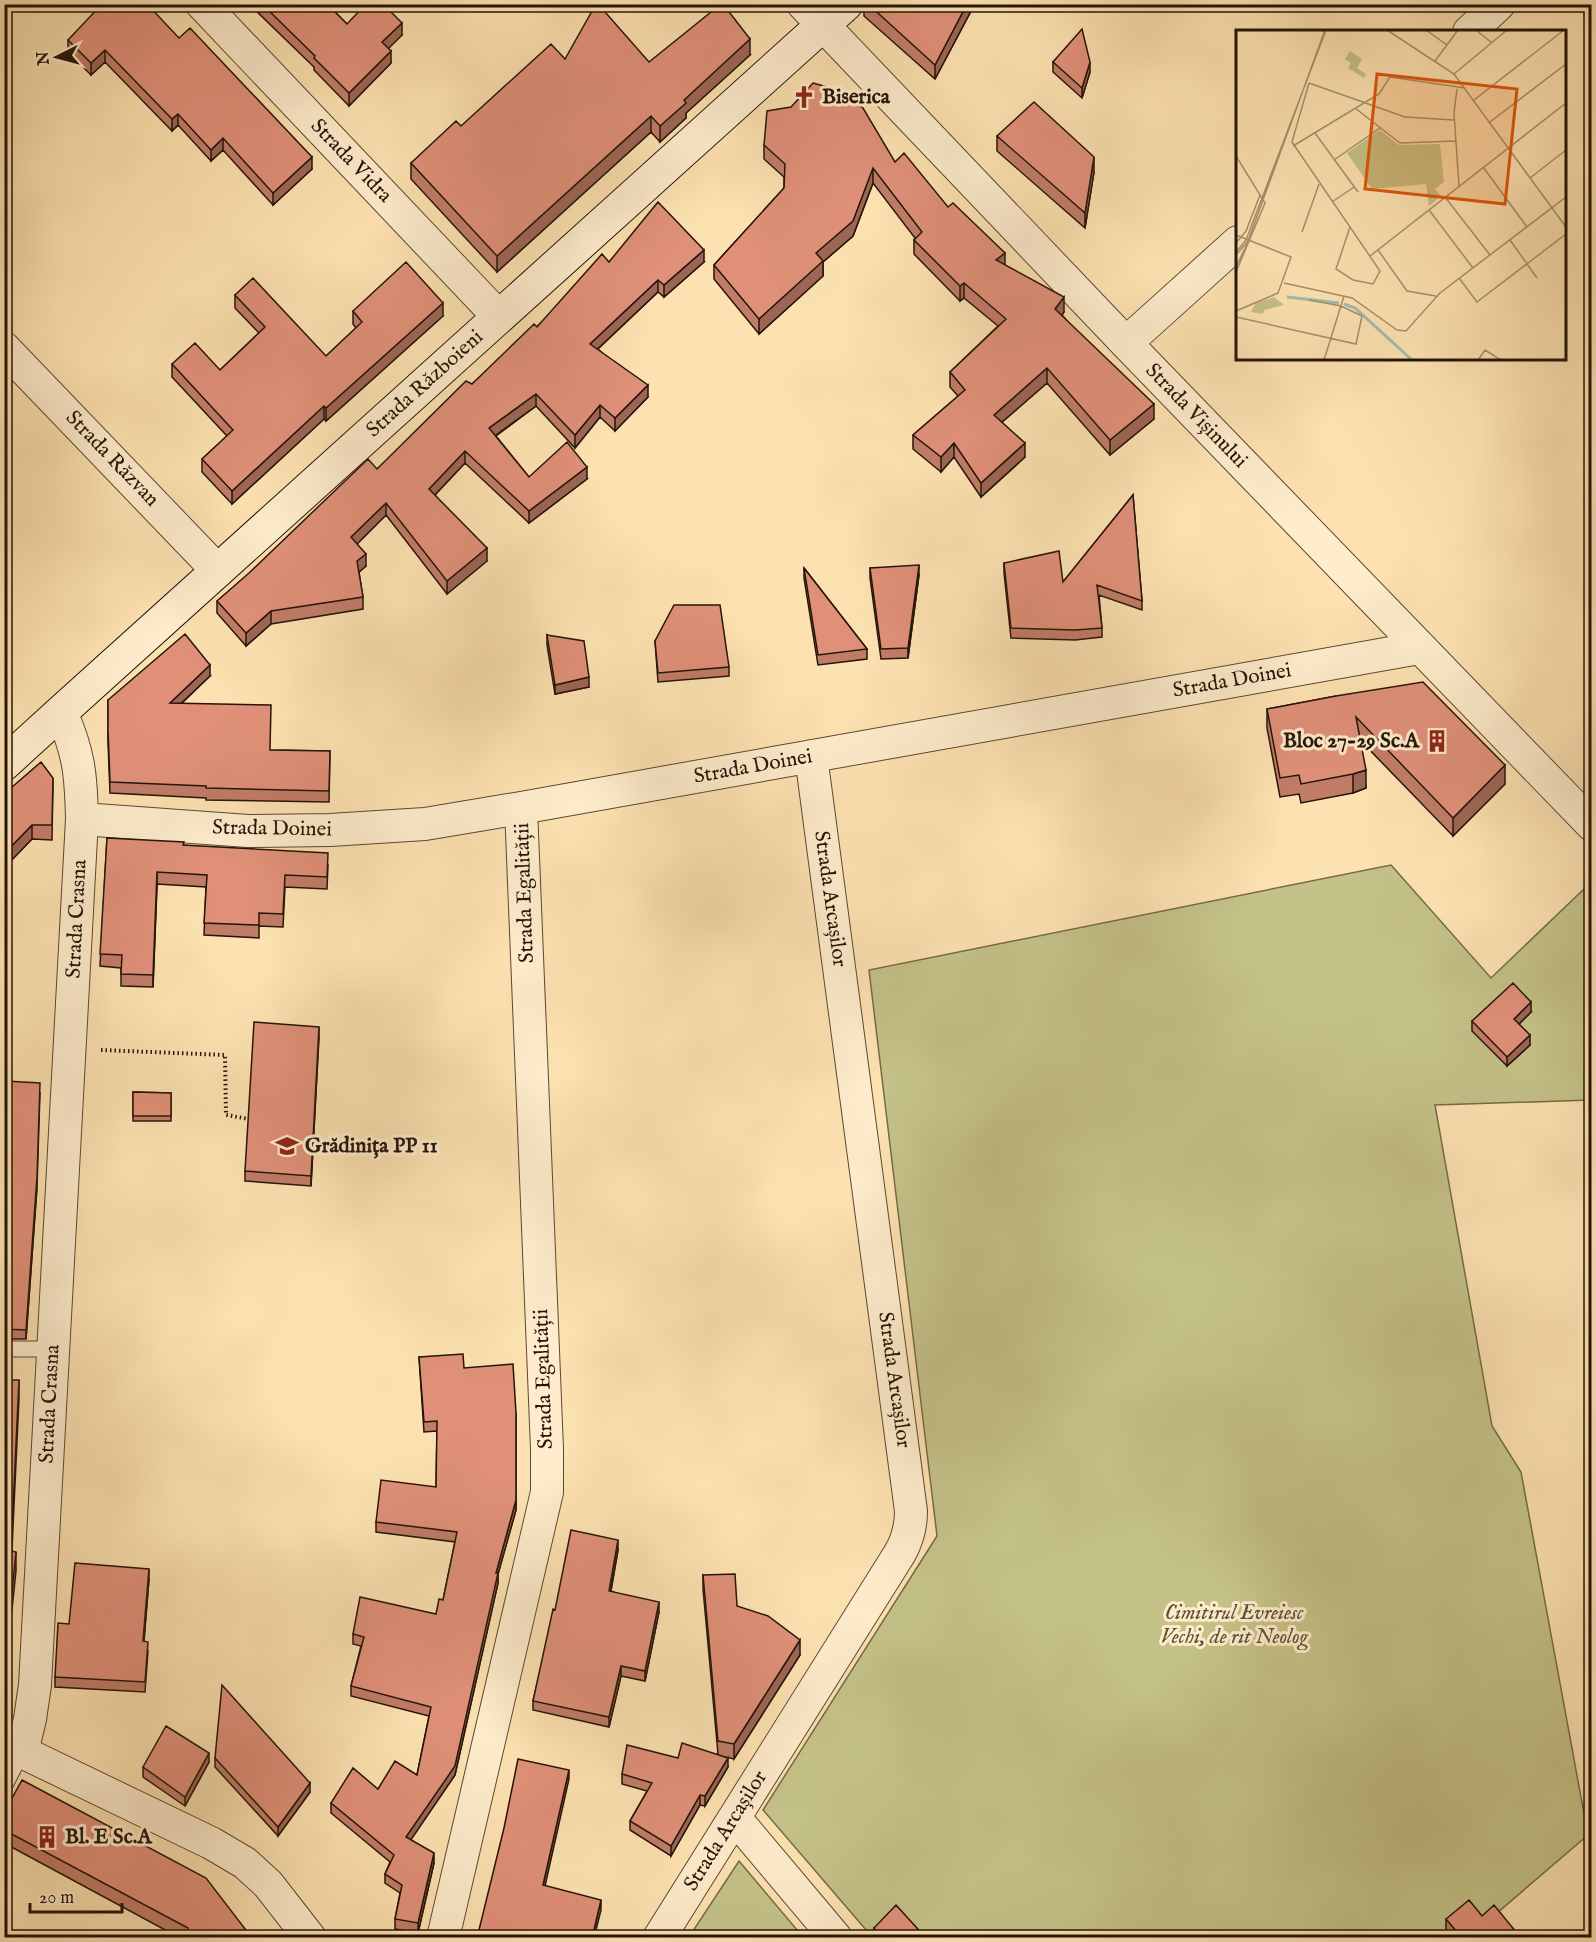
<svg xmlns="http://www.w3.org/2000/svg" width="1596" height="1942" font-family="'IM FELL English',serif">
  <rect width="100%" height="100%" fill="#fde2b1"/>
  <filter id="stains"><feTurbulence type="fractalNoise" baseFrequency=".00333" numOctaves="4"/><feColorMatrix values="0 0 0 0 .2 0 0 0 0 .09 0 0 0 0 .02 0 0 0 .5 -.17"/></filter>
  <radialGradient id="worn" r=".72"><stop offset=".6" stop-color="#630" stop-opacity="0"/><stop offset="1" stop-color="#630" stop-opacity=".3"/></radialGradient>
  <path fill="#c4c288" stroke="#746b48" stroke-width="1.5" d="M1391,865L1491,978L1585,888L1592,895L1591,1100L1435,1105L1492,1426L1521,1472L1588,1835L1469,1937L873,1938L763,1810L937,1536L869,970Z
    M739,1861L803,1937H689Z"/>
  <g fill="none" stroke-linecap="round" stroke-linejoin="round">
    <g stroke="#5a4832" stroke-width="17">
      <path id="lane" d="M4,1349H53
        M4,1787L22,1752"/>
    </g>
    <g stroke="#5a4832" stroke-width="34">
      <path id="street" d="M202,4L499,317
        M803,4L1126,343L1592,825
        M1469,32L1499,4
        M1126,343L1238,242
        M4,348L218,571
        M61,712C79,753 81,774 82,819L35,1685L30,1719L22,1752L211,1843L245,1863L268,1884L310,1938
        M82,819L248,831L330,830L425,824L521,808L1419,648
        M735,1818L836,1938
        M443,1938L547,1492V1449L521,808
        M659,1938L900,1553C908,1539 911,1527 911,1511L811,756"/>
    </g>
    <g stroke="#241408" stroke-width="35">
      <path id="secondary" d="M4,764L61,712L846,4"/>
    </g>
    <path stroke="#241408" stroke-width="4" stroke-dasharray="1.5 3" stroke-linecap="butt" d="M101,1050L225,1055L226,1115L249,1119"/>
    <use href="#lane" stroke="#feeccc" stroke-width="15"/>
    <use href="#street" stroke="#feeccc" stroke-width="32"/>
    <use href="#secondary" stroke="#feeccc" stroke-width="33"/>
  </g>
  <path fill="#c17c68" stroke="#241408" stroke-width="1.5" d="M249,4H327L347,24L402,35L388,48L391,63L349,106L314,70V67Z
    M864,4H971V11L935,79L864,16Z
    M179,38L312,169L273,205L223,150L211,161L178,125L172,131L105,62L91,75L68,52V40Z
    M750,55L686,113V118L660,142L651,132L497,272L411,179V163L461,126L565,59L649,62Z
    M1053,62L1090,72L1082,98L1053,72Z
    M997,136L1094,172L1085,228L997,151Z
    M764,145L895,162L948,207L1005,265L1064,312L1062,315L1154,419L1110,455L1047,383L1002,422L1025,457L981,497L954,457L941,472L913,449V435L958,396L950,387V372L998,326L964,298L960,301L914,254V240L915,238L873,183L853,236L823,262V276L759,334L714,279V265L784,188V177L764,159Z
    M609,262H704L664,297L658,292L598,349L648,397L615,431L600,417L575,448L536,406L496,436L529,477L587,479L529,523L465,463L435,495L487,561L447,594L386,515L357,544L366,566L359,572L363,597V609L271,624L246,646L217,613V601L377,469L472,384Z
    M235,295L326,356L356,328L353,324V311L443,316L326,421L324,419L232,504L202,472V459L227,436L172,377V364L220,370L259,333L235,308Z
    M1133,495L1142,601V610L1099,595L1102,628V637L1075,640L1011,638L1004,573V563L1063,582Z
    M804,568L867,649V659L818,665L804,578Z
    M870,568L919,575L908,658L881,659L870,578Z
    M547,635L589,687L555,694L547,645Z
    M655,641L729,667V676L658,682Z
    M210,676L182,703L270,750L330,751L329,802L206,800V798L110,793L108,742V700Z
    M1336,696L1505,784L1453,836L1360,740L1366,788L1353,793L1301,803L1299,794L1280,797L1267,728V709Z
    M53,778L52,840L32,839L4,868Z
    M107,838L183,845L328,865L327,889L285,887L283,927L259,926V938L204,935L206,887L157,884L153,987L121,986V968L100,966Z
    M1531,1012L1519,1024L1530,1045L1507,1066L1472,1031V1021Z
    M319,1036L311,1186L245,1181V1171Z
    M4,1092L37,1187L26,1339H4Z
    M133,1092L171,1093V1121H133Z
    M419,1357L464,1368L516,1413V1510L498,1574V1583L455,1775L410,1840L434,1863L418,1933L395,1929V1919L400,1893L385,1883V1874L390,1862L331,1813V1803L378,1789L417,1775L429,1716L351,1696V1686L361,1646L353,1644V1634L436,1614L443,1600L455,1542L376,1532V1522L436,1487L437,1431L424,1432Z
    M618,1550L611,1591L659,1612L645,1681L621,1676L609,1727L533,1710V1701L555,1610Z
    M703,1575L737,1606L800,1655L734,1759L725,1757L728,1767L705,1806L700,1805L671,1856L630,1830V1821L647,1791L622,1784V1774L678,1758L718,1754L703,1589Z
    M149,1579L144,1642L148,1651L145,1692L55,1687V1677L69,1624Z
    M215,1758L310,1792L278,1836L215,1767Z
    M209,1762L185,1806L143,1777V1767Z
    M4,1813L252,1938H180L4,1843Z
    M1482,1916L1521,1938H1450L1446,1934V1919Z
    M874,1928L926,1938H874Z"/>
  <path fill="#9d6555" stroke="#241408" stroke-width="1.5" d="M967,4H971V11L935,79V65Z
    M402,23V35L382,55V42Z
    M750,39V55L686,113V118L660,142V126L684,100Z
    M105,50V62L91,75V63Z
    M391,51V63L349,106V93Z
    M1090,62V72L1082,98V88Z
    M178,114V125L172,131V119Z
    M651,116V132L497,272V256Z
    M223,138V150L211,161V150Z
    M312,157V169L273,205V193Z
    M1094,157V172L1085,228V213Z
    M873,168V183L853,236L823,262V276L759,334V319L816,253Z
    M704,250V262L664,297V285Z
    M1005,253V267L996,260Z
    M658,280V292L590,356V344Z
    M964,283V298L960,301V286Z
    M1064,297V312L1055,324V309Z
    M443,303V316L326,421V408Z
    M1047,368V383L994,429V415Z
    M648,385V397L615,431V418Z
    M536,394V406L489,440V428Z
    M1154,404V419L1110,455V440Z
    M600,405V417L575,448V435Z
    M324,406V419L232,504V491Z
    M954,443V457L941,472V457Z
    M1025,443V457L981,497V483Z
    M465,451V463L429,501V489Z
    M587,467V479L529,523V511Z
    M386,503V515L351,550V537Z
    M487,548V561L447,594V581Z
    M366,554V566L357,574V561Z
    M919,565V575L908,658V648Z
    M271,611V624L246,646V633Z
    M210,665V676L170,714V703Z
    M589,677V687L555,694V685Z
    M1505,765V784L1453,836V818Z
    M1366,770V788L1353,793V774Z
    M32,825V839L4,868V854Z
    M157,872V884L153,987V975Z
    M11,961V975L4,989V975Z
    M1531,1002V1012L1514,1029V1019Z
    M319,1027V1036L311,1186V1176Z
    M1530,1035V1045L1507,1066V1057Z
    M40,1092L37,1187L26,1339V1330Z
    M19,1380V1399L11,1570V1551Z
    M516,1500V1510L498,1574V1583L455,1775L406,1847V1837L496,1573Z
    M618,1540V1550L609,1601V1591Z
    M16,1552V1571L11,1619L4,1626V1607Z
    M149,1569V1579L143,1651V1641Z
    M659,1602V1612L645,1681V1671Z
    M800,1640V1655L734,1759V1744Z
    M621,1666V1676L609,1727V1717Z
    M209,1753V1762L185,1806V1797Z
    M728,1758V1767L705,1806V1796Z
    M569,1770V1779L543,1895V1885Z
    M310,1783V1792L278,1836V1827Z
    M700,1795V1805L671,1856V1846Z
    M434,1853V1863L418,1933V1923Z
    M601,1900V1910L594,1938H592Z"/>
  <path fill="#e09079" stroke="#241408" stroke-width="1.5" d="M102,4H147L179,38L190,28L312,157L273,193L223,138L211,150L178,114L172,119L105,50L91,63L68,40Z
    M262,4H327L347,24L366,4H383L402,23L382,42L391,51L349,93L314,58L315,56Z
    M596,4H598L649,62L721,4H723L750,39L684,100L686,103L660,126L651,116L497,256L411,163L456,121L461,126L551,44L565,59Z
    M868,4H967L935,65Z
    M1082,29L1090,62L1082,88L1053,62Z
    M813,83L838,90L863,108L895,162L904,153L948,207L953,203L1005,253L996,260L1064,297L1055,309L1154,404L1110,440L1047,368L994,415L1025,443L981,483L954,443L941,457L913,435L965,390L950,372L1006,319L964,283L960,286L914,240L922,232L873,168L853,221L816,253L823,261L759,319L714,265L784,188L785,164L764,145L767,111L791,107Z
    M1034,102L1094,157L1085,213L997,136Z
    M658,202L704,250L664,285L658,280L590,344L648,385L615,418L600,405L575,435L536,394L489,428L529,477L567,442L587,467L529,511L465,451L429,489L487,548L447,581L386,503L351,537L366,554L357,561L363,597L271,611L246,633L217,601L249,573L368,459L377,469L466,381L472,384L534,324L537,327L602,254L609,262Z
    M406,262L443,303L326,408L324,406L232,491L202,459L233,430L172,364L195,343L220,370L265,327L235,295L253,278L326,356L362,322L353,311Z
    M1133,495L1142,601L1097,585L1102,628L1075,630L1011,628L1004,563L1059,551L1063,582Z
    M919,565L908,648L881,649L870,568Z
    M804,568L867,649L818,655Z
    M674,605H720L729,667L658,673L655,641Z
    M185,634L210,665L170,703L271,705L270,750L330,751L329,791L206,788V786L110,782L108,730V700Z
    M547,635L584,641L589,677L555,685Z
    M1423,682L1505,765L1453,818L1356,717L1366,770L1353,774L1301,784L1299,775L1280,778L1267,709L1336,696Z
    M41,762L53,778L52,825H32L4,854V794Z
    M107,838L184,842L183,845L328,853L327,877L285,875L283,914L259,913V925L204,923L207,875L157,872L153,975L121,974L122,955L100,954Z
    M4,957L11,961L4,975Z
    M1513,983L1531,1002L1514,1019L1530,1035L1507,1057L1472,1021Z
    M254,1022L319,1027L311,1176L245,1171Z
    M5,1081L40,1083L37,1177L26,1330L4,1329V1092Z
    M133,1092L171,1093V1116H133Z
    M463,1354L464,1368L513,1364L516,1413V1500L496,1573H498L455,1766L406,1837L434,1853L418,1923L395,1919L402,1885L385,1874L394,1855L331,1803L353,1768L378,1789L395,1761L417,1775L431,1707L351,1686L364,1637L353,1634L360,1597L436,1614L439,1599L443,1600L457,1532L376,1522L381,1480L436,1487L437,1421L424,1422L419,1357Z
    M4,1380H19L11,1551L16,1552L11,1600L4,1607Z
    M571,1530L618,1540L609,1591L659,1602L645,1671L621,1666L609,1717L533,1701L553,1609L555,1610Z
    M75,1563L149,1569L143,1641L148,1642L145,1682L55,1677L58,1623L69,1624Z
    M735,1574L737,1606L768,1616L800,1640L734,1744L718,1741L703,1575Z
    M222,1685L310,1783L278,1827L215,1758Z
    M166,1726L209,1753L185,1797L143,1767Z
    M682,1743L728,1758L705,1796L700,1795L671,1846L630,1821L652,1783L622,1774L627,1745L678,1758Z
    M518,1759L569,1770L543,1885L601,1900L592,1938H477L504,1828Z
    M22,1780L206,1878L252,1938H186L188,1928L4,1830V1813Z
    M1469,1900L1482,1916L1494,1905L1521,1938H1462L1446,1919Z
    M896,1905L926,1938H881L874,1928Z
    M4,1927L25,1938H4Z"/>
  <defs>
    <g id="church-bare" transform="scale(1.8)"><path d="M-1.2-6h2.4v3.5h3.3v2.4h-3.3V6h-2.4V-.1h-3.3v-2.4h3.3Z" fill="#8f2418" stroke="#feeccc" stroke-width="2.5" paint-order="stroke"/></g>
    <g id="building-bare" transform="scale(1.8)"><path d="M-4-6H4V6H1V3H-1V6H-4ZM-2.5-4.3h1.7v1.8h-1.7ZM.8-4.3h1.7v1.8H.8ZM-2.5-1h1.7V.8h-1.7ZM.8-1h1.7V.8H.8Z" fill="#8f2418" stroke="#feeccc" stroke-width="2.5" paint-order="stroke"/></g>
    <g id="school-bare" transform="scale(1.8)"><path d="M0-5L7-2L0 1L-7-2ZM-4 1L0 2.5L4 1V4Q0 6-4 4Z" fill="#8f2418" stroke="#feeccc" stroke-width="2.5" paint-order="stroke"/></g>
  </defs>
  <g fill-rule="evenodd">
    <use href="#church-bare" x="804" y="97"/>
    <use href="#building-bare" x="1437" y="741"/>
    <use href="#school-bare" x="287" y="1146"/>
    <use href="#building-bare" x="47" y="1837"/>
  </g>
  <g text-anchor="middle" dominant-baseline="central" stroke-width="6" stroke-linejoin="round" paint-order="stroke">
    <g font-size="21" font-weight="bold" fill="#241408" stroke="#feeccc" text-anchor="start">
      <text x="822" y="97">Biserica</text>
      <text x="1419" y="741" text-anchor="end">Bloc 27-29 Sc.A</text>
      <text x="305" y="1146">Grădinița PP 11</text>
      <text x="65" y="1837">Bl. E Sc.A</text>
    </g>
    <g font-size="21" fill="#241408" stroke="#feeccc">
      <text transform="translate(351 161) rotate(46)">Strada Vidra</text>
      <text transform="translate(425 384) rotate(-42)">Strada Războieni</text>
      <text transform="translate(1196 416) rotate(46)">Strada Vișinului</text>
      <text transform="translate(112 459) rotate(46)">Strada Răzvan</text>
      <text transform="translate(1232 681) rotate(-10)">Strada Doinei</text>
      <text transform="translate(753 767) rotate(-10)">Strada Doinei</text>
      <text transform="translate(272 829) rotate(1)">Strada Doinei</text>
      <text transform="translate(525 893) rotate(-92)">Strada Egalității</text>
      <text transform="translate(830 899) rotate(82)">Strada Arcașilor</text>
      <text transform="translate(77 919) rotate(-87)">Strada Crasna</text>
      <text transform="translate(544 1379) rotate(-92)">Strada Egalității</text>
      <text transform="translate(894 1380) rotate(82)">Strada Arcașilor</text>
      <text transform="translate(50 1404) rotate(-87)">Strada Crasna</text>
      <text transform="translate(726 1831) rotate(-58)">Strada Arcașilor</text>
    </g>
    <g font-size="21" font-style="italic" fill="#5c5135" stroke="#feeccc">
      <text x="1234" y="1613">Cimitirul Evreiesc<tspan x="1234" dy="24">Vechi, de rit Neolog</tspan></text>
    </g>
  </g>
  <g transform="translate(1236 30)">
    <rect width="330" height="330" fill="#fde2b1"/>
    <path d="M114,21L126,29L121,38L130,44L128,48L112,38L115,33L109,29ZM144,100L163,115L204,114L208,152L199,159L205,166L193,176L190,154L136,159L111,123ZM38,267L48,275L28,280L27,284L15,282L20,273Z" fill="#c4c288"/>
    <path fill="none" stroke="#9fbdaf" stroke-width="3" d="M51,267L103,273M108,274L119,278L176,330"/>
    <path fill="none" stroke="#a6906d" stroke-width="1.5" d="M151,0L218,44L330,197M190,0L211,15M240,0L256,13M199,31L222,0M218,44L271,0M73,53L56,112L144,241L137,254L117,250L100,239L114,197M73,53L169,87L218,90M221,59L218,83L223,156M238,70L328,0M119,78L164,113L220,111M254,92L330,34M79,103L122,162M57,116L143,64L154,47L229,58M0,126L29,173L0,242M98,130L144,98M247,137L291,197M294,148L330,120M209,167L254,225M96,172L118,157M193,180L237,238M66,202L83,154M0,205L55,227L42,263L0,281M274,210L301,248M0,213L10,201L24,165M142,220L171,261L200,266M0,222L10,210L90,0M0,225L12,211L89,0M134,226L330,73M0,237L11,214M223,248L241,272L330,204M48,253L116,268L161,300L170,301L204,263L330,167M0,287L120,314L126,286L105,276L73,270M88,330L108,266M242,330L249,320L265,330"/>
    <path fill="#de560c" fill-opacity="0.15" stroke="#de560c" stroke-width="3" d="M141,44L281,59L269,174L129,159Z"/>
    <rect width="330" height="330" fill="none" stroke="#241408" stroke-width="3"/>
  </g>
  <rect width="1596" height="1942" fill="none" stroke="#fde2b1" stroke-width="24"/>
  <rect x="6" y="6" width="1584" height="1930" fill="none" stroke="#241408" stroke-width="3"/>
  <rect x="12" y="12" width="1572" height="1918" fill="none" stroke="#241408" stroke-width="1.5"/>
  <g transform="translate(57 57) rotate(264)" stroke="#feeccc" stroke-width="4.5" paint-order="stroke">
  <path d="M0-4.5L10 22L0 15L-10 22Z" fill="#241408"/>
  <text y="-9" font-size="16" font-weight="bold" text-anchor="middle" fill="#241408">N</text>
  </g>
  <path d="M30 1903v9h92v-9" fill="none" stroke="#241408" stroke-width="3"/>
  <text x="39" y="1903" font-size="18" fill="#241408" stroke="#feeccc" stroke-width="4.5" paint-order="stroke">20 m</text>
  <rect width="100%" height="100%" filter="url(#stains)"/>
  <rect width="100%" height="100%" fill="url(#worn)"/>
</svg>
